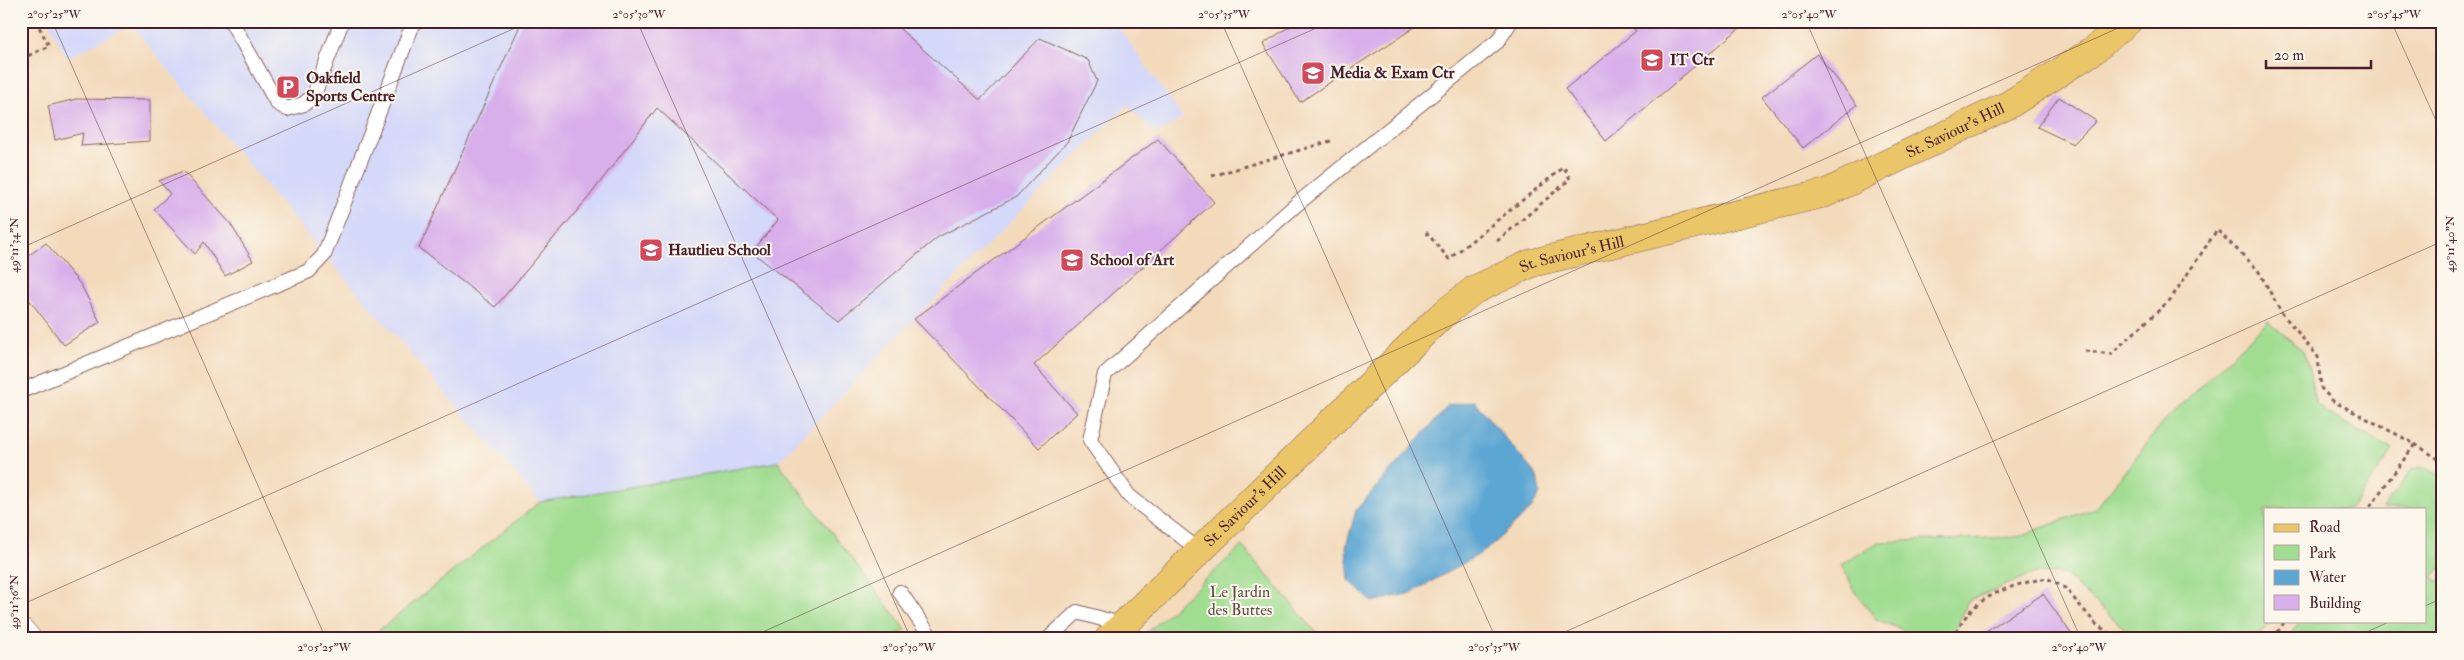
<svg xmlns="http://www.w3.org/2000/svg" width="2464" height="660" font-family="'IM FELL Double Pica',serif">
  <rect width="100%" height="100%" fill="#fbf7ec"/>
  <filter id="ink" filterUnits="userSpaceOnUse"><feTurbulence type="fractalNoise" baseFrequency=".02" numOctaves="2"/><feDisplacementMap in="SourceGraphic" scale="10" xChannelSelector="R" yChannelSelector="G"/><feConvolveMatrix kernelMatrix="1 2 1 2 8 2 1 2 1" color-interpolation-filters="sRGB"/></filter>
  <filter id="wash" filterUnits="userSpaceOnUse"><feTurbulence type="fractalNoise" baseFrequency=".0096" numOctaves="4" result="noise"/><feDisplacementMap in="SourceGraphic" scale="20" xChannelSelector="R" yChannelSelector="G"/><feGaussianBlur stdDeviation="1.12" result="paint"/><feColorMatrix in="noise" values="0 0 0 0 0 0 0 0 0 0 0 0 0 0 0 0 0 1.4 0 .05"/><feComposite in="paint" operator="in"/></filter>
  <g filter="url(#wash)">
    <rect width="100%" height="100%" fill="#f3dabb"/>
    <path fill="#d4d8f9" d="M48,21H1114L1183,118L1156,134L1127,105L914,319L778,462L540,502L305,232L131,25L67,58Z"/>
    <path fill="#a0dd91" stroke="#757e5e" d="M2268,321L2303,351L2310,373L2315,402L2325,412L2393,450L2351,509H2265V621H2271L2258,639H2151L2126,630L2064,574L2035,573L1968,601L1951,639H1924L1876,619L1856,593L1841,565L1879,542L2018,537L2097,507L2165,420Z
      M778,462L906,630L891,639H368L540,502Z
      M2425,467L2443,477V564L2432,578L2437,582L2443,574V639H2287L2300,621H2425V509H2383L2412,469Z
      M1242,546L1322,639H1140Z"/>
    <path fill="#5ba6d3" stroke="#52627f" d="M1474,401L1537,476L1540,494L1531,509L1485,551L1411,593L1372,602L1349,580L1346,547L1356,510L1448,406Z"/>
    <g id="blocks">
      <path fill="#d8aeeb" d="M522,21H891L980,100L1040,38L1088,60L1097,81L1067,142L1016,197L938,237L839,320L752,252L778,220L657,108L588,198L495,307L419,248Z
        M1298,21H1424L1300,102L1263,44Z
        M1627,21H1748L1606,141L1565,89L1636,31Z
        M1817,54L1857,105L1803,148L1762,97Z
        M2059,97L2096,121L2073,144L2037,127Z
        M76,99L150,100V141L81,146L83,133L55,140L48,106Z
        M1158,139L1214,202L1034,365L1077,413L1039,448L914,319Z
        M183,171L230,223L253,261L225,276L204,242L195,254L154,209L170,194L159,181Z
        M46,243L81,285L100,322L64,345L21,289V261Z
        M2043,594L2075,639H1974Z"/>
    </g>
  </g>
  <g filter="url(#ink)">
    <use href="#blocks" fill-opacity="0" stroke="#85605d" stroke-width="1"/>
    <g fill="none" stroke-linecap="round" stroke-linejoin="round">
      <g stroke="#85605d" stroke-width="16">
        <path id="service" d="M231,21L277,103L287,109L304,104L314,95L342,21
          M21,391L309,271L324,255L414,21
          M1200,551L1129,496L1090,440L1105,374L1297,204L1498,41L1511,21
          M900,592L932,639
          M1048,639L1077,612L1124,625"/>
      </g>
      <g stroke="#85605d" stroke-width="29">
        <path id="minor" d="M21,632L27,639"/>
      </g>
      <g stroke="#85605d" stroke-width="29">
        <g id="primary">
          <path id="s1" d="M1109,639L1440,317L1474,290L1532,263L1826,193L2010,104L2094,50L2128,21"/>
        </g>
      </g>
      <path stroke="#85605d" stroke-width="3" stroke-dasharray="4 4" stroke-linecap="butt" d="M21,59L49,46L36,21
        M1212,176L1334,140
        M1426,232L1449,259L1564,167L1570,179L1495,243
        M2085,351L2111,354L2170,300L2217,230L2258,270L2281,312L2318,357L2321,388L2333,401L2415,444L2368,509
        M2415,444L2443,462
        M1952,639C1958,630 1964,617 1972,609C1993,590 2021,583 2047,578L2065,588L2096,624L2117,639
        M2273,639L2285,621"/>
      <use href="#service" stroke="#fff" stroke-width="14"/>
      <use href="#minor" stroke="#fff" stroke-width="28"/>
      <use href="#primary" stroke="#ebc669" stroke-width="28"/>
    </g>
  </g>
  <path fill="none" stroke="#4a1f2b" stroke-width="1" stroke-opacity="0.45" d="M52,21L326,639M637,21L911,639M1221,21L1496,639M1806,21L2081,639M2391,21L2443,136M21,248L531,21M21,605L1332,21M2425,606L2443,598M747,639L2134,21M1549,639L2443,241M2351,639L2391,621"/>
  <defs>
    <g id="university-square" transform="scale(1.25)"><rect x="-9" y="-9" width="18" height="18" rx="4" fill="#d1495b" stroke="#fbf7ec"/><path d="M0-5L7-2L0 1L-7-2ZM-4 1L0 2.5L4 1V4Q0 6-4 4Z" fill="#fff"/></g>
    <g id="parking-square" transform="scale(1.25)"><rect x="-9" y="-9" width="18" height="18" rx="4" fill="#d1495b" stroke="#fbf7ec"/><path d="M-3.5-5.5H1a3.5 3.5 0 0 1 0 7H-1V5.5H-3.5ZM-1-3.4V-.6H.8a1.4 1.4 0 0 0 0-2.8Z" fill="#fff"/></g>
    <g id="school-square" transform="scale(1.25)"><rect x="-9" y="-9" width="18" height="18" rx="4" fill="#d1495b" stroke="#fbf7ec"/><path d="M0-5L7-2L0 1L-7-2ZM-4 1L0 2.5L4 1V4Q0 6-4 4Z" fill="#fff"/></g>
  </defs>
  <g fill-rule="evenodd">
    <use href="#university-square" x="1652" y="60"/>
    <use href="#university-square" x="1313" y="73"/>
    <use href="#parking-square" x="288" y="87"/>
    <use href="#school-square" x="651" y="250"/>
    <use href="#university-square" x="1072" y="260"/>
  </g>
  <g text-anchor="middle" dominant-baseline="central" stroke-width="4" stroke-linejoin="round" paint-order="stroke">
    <g font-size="16" font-weight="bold" fill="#4a1f2b" stroke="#fbf7ec" text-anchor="start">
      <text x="1670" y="60">IT Ctr</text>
      <text x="1330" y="73">Media &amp; Exam Ctr</text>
      <text x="306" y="78">Oakfield<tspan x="306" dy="18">Sports Centre</tspan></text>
      <text x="668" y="250">Hautlieu School</text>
      <text x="1090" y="260">School of Art</text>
    </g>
    <g font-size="16" fill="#4a1f2b" stroke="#fbf7ec">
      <text stroke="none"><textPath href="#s1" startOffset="1015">St. Saviour's Hill</textPath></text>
      <text stroke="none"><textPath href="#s1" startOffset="610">St. Saviour's Hill</textPath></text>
      <text stroke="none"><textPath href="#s1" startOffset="190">St. Saviour's Hill</textPath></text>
    </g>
    <g font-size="16" fill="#604e44" stroke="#fbf7ec">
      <text x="1240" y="592">Le Jardin<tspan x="1240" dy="18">des Buttes</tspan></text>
    </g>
  </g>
  <rect width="2464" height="660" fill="none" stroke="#fbf7ec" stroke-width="55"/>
  <rect x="2264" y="508" width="162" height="115" fill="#fbf7ec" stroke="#b4a19f"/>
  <rect x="2274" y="524" width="25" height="8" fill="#ebc669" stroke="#b4a19f"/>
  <text x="2309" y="532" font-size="15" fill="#4a1f2b">Road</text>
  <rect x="2274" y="545" width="25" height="15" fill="#a0dd91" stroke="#b4a19f"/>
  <text x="2309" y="558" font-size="15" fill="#4a1f2b">Park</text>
  <rect x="2274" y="570" width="25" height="15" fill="#5ba6d3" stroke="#b4a19f"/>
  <text x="2309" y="582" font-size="15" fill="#4a1f2b">Water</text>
  <rect x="2274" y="595" width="25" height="15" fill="#d8aeeb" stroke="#b4a19f"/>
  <text x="2309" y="608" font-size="15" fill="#4a1f2b">Building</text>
  <path d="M2266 60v8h105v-8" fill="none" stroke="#4a1f2b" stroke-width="2.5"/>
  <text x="2274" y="60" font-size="15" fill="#4a1f2b" stroke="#fbf7ec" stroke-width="4" paint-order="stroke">20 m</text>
  <rect x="28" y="28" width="2408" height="604" fill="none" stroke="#4a1f2b" stroke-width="2"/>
  <g font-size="12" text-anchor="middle" fill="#4a1f2b">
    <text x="54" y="18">2°05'25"W</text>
    <text x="639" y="18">2°05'30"W</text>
    <text x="1224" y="18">2°05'35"W</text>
    <text x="1809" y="18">2°05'40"W</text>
    <text x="2394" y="18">2°05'45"W</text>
    <text transform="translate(2450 244) rotate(-90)" y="4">49°11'40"N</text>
    <text transform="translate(14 245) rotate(-90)" y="4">49°11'34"N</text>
    <text transform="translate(14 602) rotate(-90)" y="4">49°11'36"N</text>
    <text x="324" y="651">2°05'25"W</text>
    <text x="909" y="651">2°05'30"W</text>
    <text x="1494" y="651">2°05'35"W</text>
    <text x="2079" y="651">2°05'40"W</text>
  </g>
</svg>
